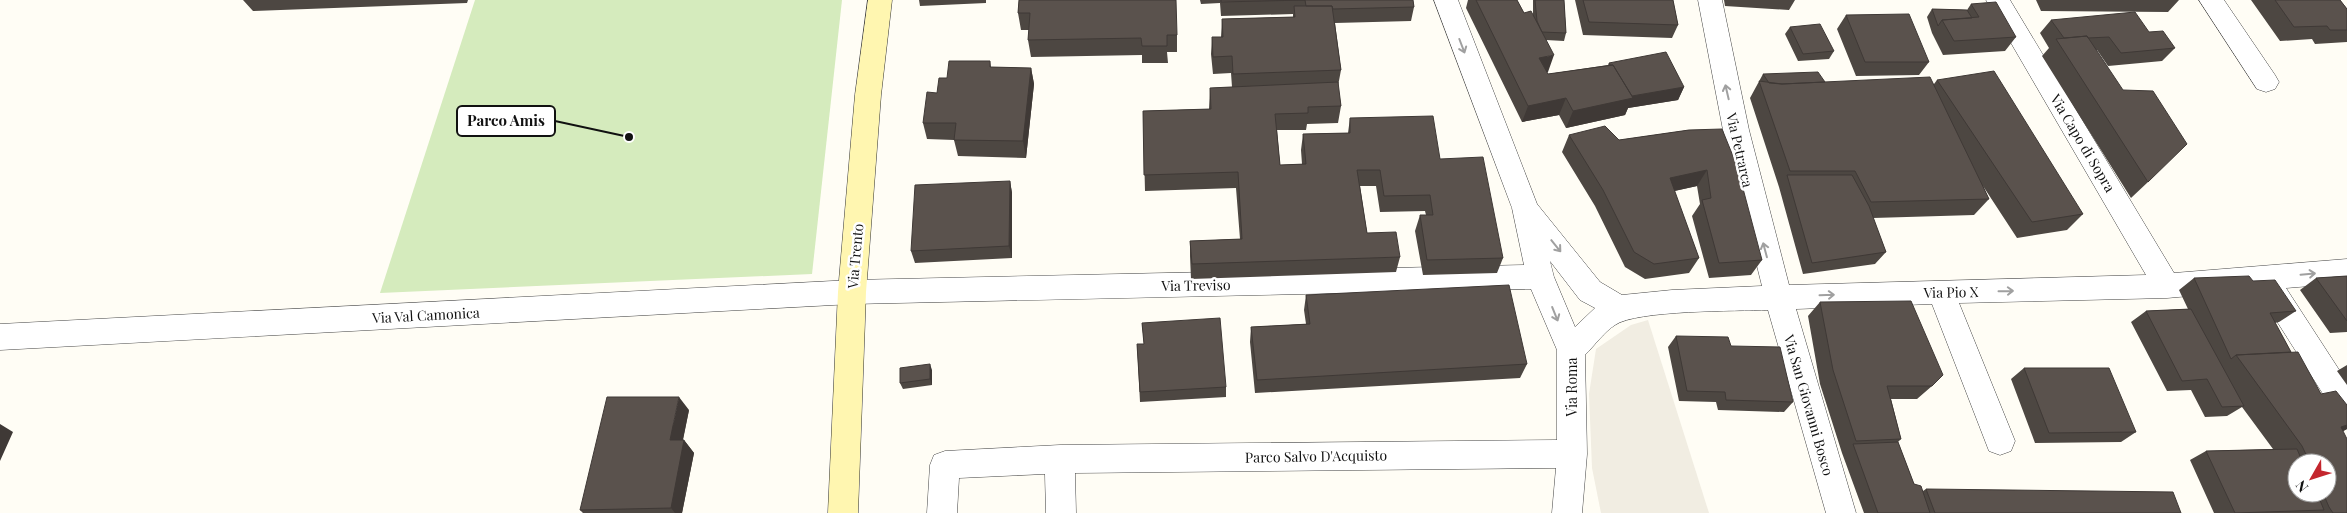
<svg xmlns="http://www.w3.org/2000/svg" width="2347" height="513" font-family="'Playfair Display',serif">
  <rect width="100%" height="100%" fill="#fffdf5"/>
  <path fill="#d5ebbd" d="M475,0H842L812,274L380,293Z"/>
  <path fill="#f1ede2" d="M1648,320L1709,513H1601L1592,468L1589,394L1596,349L1631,325Z"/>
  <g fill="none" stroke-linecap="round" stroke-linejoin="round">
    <g stroke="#444" stroke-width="1">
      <path id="street" d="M1434,0H1458L1537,204L1600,282L1622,295L1672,290L1762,286L1723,130L1698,0H1722L1749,130L1789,285L2146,275L1986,0H2010L2174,273L2347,259V283L2286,288L2347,382V420L2337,416L2257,290L2167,298L1959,303L2015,441L2011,451L2000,455L1989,451L1932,304L1796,309L1856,513H1826L1768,310C1738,311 1636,310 1615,325C1604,332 1595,345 1585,355L1587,454L1582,513H1552L1556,468L1075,473L1076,513H1046L1045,474L959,478L957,513H927L930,465L934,455L945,451L1060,445L1557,440V350L1531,289L852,304L0,350V324L852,280L1524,265L1512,208ZM1550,261L1580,300L1595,308L1575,327L1554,277Z
        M2199,0H2224L2275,75L2279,82L2275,89L2266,92L2257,89Z"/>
    </g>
    <g stroke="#333" stroke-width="1">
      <path id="secondary" d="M868,0H892L881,95L866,292L858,513H828L838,292L855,95Z"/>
    </g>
    <use href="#street" fill="#fff" fill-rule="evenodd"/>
    <use href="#secondary" fill="#fff6b0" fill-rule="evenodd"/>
  </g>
  <path fill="#4d4742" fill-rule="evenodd" d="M243,0H468L467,3L253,11Z
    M919,0H986V3L920,6Z
    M1019,0L1177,35V52H1167L1168,63H1142V55L1031,57L1028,40L1029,30H1021L1018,13Z
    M1200,0H1413L1414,7L1411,21L1335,23L1341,70L1338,86L1341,106L1338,123L1307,124L1306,130H1277L1280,165L1302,164L1301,150L1303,134L1348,133L1350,118L1440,159L1503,258L1497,273L1423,275L1415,231L1420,215H1426L1425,211L1380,212L1376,186H1360L1367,233L1400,257L1396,272L1191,279L1190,256V241L1240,239L1236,188L1145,191L1143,111L1209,109L1210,88L1232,87L1231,73L1213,74L1211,54L1212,37H1221L1222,19L1293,17V14L1221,16L1220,3L1201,4Z
    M1468,0H1517L1524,13L1533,15V0H1564L1566,33L1564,41L1546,40L1548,72H1547L1548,74L1608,65L1609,63L1684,87L1678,100L1628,108L1625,115L1566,128L1559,115L1522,122L1466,8Z
    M1575,0H1673L1678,25L1672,38L1583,35Z
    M1724,0H1795L1789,10L1725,6Z
    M2036,0H2179L2168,12L2041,11Z
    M2251,0H2340L2347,9V42L2315,44L2312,39L2280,41Z
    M1971,4L2016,37L2005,51L1943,55L1932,33L1927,17L1932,9L1967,10Z
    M1846,15L1929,62L1919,75L1856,76L1837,29Z
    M2051,20L2149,32L2175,48L2162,61L2108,66L2097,50H2096L2148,182L2131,198L2042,56L2049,48L2040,33Z
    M1790,27L1834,51L1829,59L1798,61L1785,34Z
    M990,61L991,67L1031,68L1034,84L1026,158L958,156L954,140L927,139L923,123L937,93L947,78Z
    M1763,74L1825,82L1934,84L1937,80L2083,214L2067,230L2017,238L1983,186L1989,199L1974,215L1873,218L1886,252L1875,264L1803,274L1779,187L1750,98Z
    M1689,130L1762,260L1751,275L1709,278L1692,216L1700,204L1697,186L1674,191L1699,258L1689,273L1645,279L1625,267L1595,206L1562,152L1569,135L1619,140Z
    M1010,181L1012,193V258L915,263L911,251Z
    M2347,276V332L2330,333L2300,290L2316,278Z
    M2194,278L2253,281L2296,311L2279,322L2275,323L2291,352L2321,394L2347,405V429L2343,431L2347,513H2214L2190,460L2206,451L2273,449L2242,407L2227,416L2205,417L2191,390L2167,391L2131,322L2146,311L2188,309L2179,290ZM2297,463H2327V493H2297Z
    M1306,295L1527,364L1520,378L1255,393L1250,342L1251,327L1306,324L1304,310Z
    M1820,302L1932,386L1917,399H1891L1901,439L1898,442L1914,484L1923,491L1926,489L2181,513H1864L1842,453L1820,384L1808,316Z
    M1142,323L1226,387V397L1140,402L1137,344H1144Z
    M1676,336L1731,346L1793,402L1784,412L1718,410L1716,402L1679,401L1668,347Z
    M2347,365V385L2337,371Z
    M2024,368L2136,432L2121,442L2035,443L2011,379Z
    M932,370V385L903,389L900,383Z
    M689,410L683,440H684L694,453L682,513H583L580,510Z"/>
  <path fill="#3f3936" d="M1554,55L1548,72L1533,74L1539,58Z
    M1031,68L1034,84L1026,158L1023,141Z
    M1684,87L1678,100L1628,108L1625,115L1566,128L1573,111L1628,97Z
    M1566,98L1559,115L1522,122L1528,106Z
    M1707,170L1697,186L1661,194L1670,178Z
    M1010,181L1012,193V258L1009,246Z
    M930,364L932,370V385L930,379Z
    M679,397L689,410L680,453L670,440Z
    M0,424L13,432L0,461Z
    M2347,425V429L2336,435L2341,427Z
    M684,440L694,453L682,513H675L671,508Z"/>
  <path fill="#5a524d" stroke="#3f3936" d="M1019,0H1176L1177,35H1167V46H1142L1141,38L1028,40L1030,13H1018Z
    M1221,0H1413L1414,7L1333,9L1332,6H1306L1305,0L1221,2Z
    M1476,0H1517L1524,13L1531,11L1554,55L1539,58L1548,74L1613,65L1633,98L1573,111L1566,98L1528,106Z
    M1535,0H1564L1566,33L1542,32L1537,21Z
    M1583,0H1673L1678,25L1589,22Z
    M2275,0H2340L2347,9V30H2330L2327,26L2294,27Z
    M1996,2L2016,37L1954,41L1942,20L1979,17L1971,4Z
    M1294,6H1332L1341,70L1233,74L1232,56L1213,57L1212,37H1223L1222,19L1295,17Z
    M1932,9L1967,10L1972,18L1942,20L1938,26Z
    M2135,12L2149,32L2163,31L2175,48L2121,53L2109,37L2088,38L2087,36L2064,38L2051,20Z
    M1909,14L1929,62H1865L1846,15Z
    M1820,24L1834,51L1803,54L1790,27Z
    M2087,36L2123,90L2153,91L2187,144L2148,182L2056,39Z
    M1666,52L1684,87L1632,96L1613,65H1610L1609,63Z
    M949,61H990V67L1031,68L1023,141L954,140L956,123H923L927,92L937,93L939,78H947Z
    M1994,71L2083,214L2032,222L1937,80Z
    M1818,72L1825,82L1782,84L1769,83L1763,74Z
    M1930,77L1989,199L1871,202L1855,171H1790L1759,81L1782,84Z
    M1338,82L1341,106L1308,107V113L1275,114L1280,165L1306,164L1303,134L1350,133V118L1433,116L1440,159L1483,157L1503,258L1427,260L1420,215H1433L1430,195L1384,196L1380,170H1357L1367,233L1396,232L1400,257L1192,264L1190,241L1242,239L1238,172L1144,175L1143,111L1211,109L1210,88Z
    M1605,126L1619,140L1689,130L1722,129L1737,166L1762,260L1719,263L1702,200L1711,198L1707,170L1670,178L1699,258L1654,264L1634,252L1603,190L1569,135Z
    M1787,175H1852L1869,206L1886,252L1812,263Z
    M1010,181L1009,246L911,251L915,185Z
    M2249,276L2253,281L2275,280L2296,311L2270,313L2291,352L2236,355L2231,359L2194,278Z
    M2347,276V321L2316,278Z
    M1509,285L1527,364L1257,380L1251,327L1310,324L1306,295Z
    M1911,301L1943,375L1932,386H1887L1901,439L1856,441L1833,370L1820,302Z
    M2191,309L2244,406L2222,407L2207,379L2182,381L2146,311Z
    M1220,318L1226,387L1140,392L1137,344H1144L1142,323Z
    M1676,336L1728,337L1731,346L1780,347L1793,402L1726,400L1725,392L1687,391Z
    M2298,352L2321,394L2336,391L2347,405V425L2341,427L2347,439V513H2333L2329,507L2323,493H2327V463H2310L2302,446L2236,355Z
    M930,364V379L900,383V368Z
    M2024,368H2109L2136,432L2049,433Z
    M607,397H679L670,440H684L671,508L580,510Z
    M1898,442L1914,484L1921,486L1930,513H1878L1853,444Z
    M2297,449L2303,463H2297V493H2317L2324,510L2235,513L2206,451Z
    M1926,489L2173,492L2181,513H1935Z"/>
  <defs><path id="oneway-shaft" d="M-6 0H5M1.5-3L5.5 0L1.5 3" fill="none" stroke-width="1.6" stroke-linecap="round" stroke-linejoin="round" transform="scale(1.25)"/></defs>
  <g stroke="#a0a0a0">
    <use href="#oneway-shaft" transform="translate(1462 46) rotate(69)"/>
    <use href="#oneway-shaft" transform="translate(1727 92) rotate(-103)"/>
    <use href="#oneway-shaft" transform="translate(1556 246) rotate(51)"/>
    <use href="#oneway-shaft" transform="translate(1765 250) rotate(-105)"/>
    <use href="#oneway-shaft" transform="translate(2308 274) rotate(-5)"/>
    <use href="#oneway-shaft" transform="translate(2006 291) rotate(-1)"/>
    <use href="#oneway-shaft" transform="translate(1827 295) rotate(-2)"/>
    <use href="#oneway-shaft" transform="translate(1555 314) rotate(68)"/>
  </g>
  <g text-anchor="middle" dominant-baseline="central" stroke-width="5" stroke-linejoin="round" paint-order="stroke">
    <g font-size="14" fill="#111" stroke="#fff">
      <text transform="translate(2083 143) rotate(59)">Via Capo di Sopra</text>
      <text transform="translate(1740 150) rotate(77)">Via Petrarca</text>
      <text transform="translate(855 256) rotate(-85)">Via Trento</text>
      <text transform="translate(1196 285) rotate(-1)">Via Treviso</text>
      <text transform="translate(1951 292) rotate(-1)">Via Pio X</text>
      <text transform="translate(426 315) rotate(-3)">Via Val Camonica</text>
      <text transform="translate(1571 387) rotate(-90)">Via Roma</text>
      <text transform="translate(1809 405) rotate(74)">Via San Giovanni Bosco</text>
      <text transform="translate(1316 456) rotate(-1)">Parco Salvo D'Acquisto</text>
    </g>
  </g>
  <path fill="none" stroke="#111" stroke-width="2" d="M629 137L555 121"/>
  <circle fill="#111" stroke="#fff" stroke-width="2" cx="629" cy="137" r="5"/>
  <rect fill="#fff" stroke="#111" stroke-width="2" x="457" y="106" width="98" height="30" rx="5"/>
  <g font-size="15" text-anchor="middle" font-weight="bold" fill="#111">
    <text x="506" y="126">Parco Amis</text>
  </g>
  <g transform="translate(2312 478) rotate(231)"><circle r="24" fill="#ffffff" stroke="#a0a0a0"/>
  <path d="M0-4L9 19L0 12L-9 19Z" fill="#c4262e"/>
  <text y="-8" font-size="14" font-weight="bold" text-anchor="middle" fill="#111111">N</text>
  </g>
</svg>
